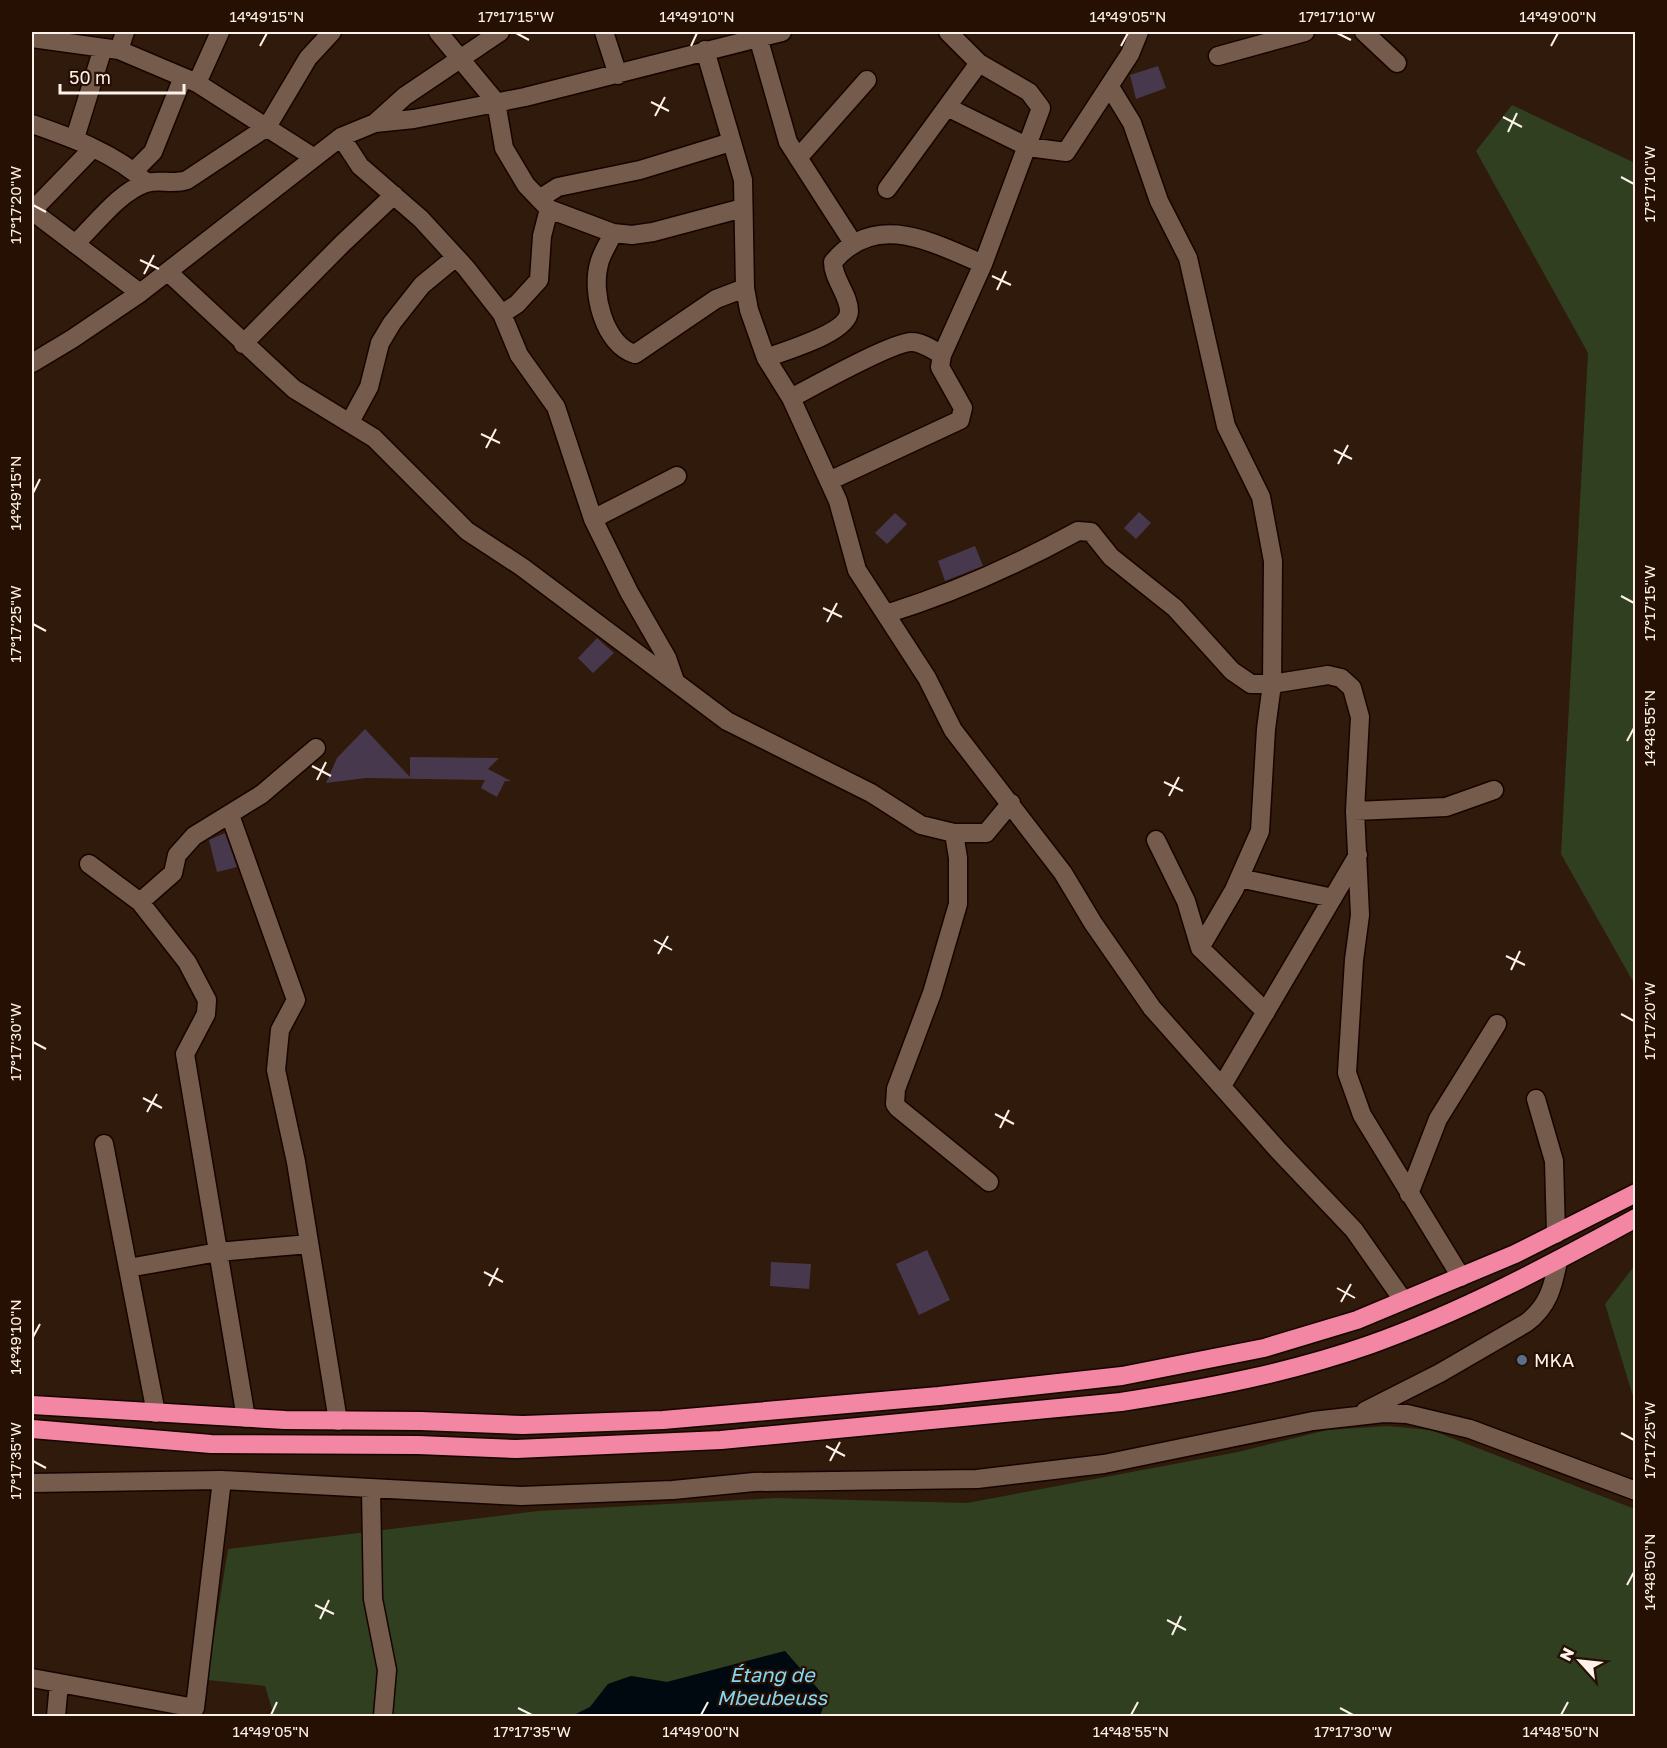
<svg xmlns="http://www.w3.org/2000/svg" width="1667" height="1748" font-family="'Golos Text',sans-serif">
  <rect width="100%" height="100%" fill="#2f1a0b"/>
  <path fill="#2f3f20" d="M1512,105L1635,163V985L1561,854L1588,353L1476,151Z
    M1635,1265V1403L1605,1304Z
    M1387,1426L1431,1430L1635,1509V1716H820L825,1698L785,1651L667,1682L631,1676L608,1684L590,1707L572,1716H274L265,1686L207,1680L228,1549L538,1511L776,1498L967,1503L1238,1452L1327,1430Z"/>
  <path fill="#000910" d="M785,1651L826,1698L820,1716H572L590,1707L608,1684L631,1676L667,1682Z"/>
  <path fill="#48384d" d="M1158,66L1166,88L1136,99L1130,75Z
    M1139,512L1151,523L1136,539L1124,528Z
    M895,513L907,524L887,544L875,533Z
    M975,546L983,566L945,581L938,561Z
    M597,638L614,653L593,673L578,658Z
    M365,729L410,777V757L499,758L488,769L511,781H505L497,797L481,788L485,780L366,778L326,783L337,758Z
    M225,833L237,867L217,872L209,840Z
    M927,1250L950,1300L919,1315L896,1264Z
    M771,1262L811,1264L809,1289L770,1286Z"/>
  <g fill="none" stroke-linecap="round" stroke-linejoin="round">
    <g stroke="#160400" stroke-width="21">
      <path id="minor" d="M438,32L496,102L504,148L526,185L549,209L613,233L632,235L653,232L743,208
        M604,32L618,75
        M1364,32L1397,63
        M758,37L788,142L853,243
        M32,38L119,50L197,83L313,157
        M119,50L125,32
        M705,50L743,180L745,288L749,310L766,358L791,398L838,501L857,570L927,678L953,730L1063,873L1093,923L1152,1008L1278,1150L1354,1230L1403,1300
        M1218,56L1305,32
        M197,83L220,32
        M1110,87L1132,123L1159,201L1188,258L1226,426L1261,497L1273,561L1272,684L1266,729L1260,831L1234,890L1200,948
        M947,107L1028,147L1066,152L1130,54L1139,32
        M375,123L405,96L500,32
        M32,124C72,138 115,153 147,183
        M341,137L360,166L421,219L466,268L502,314L519,355L556,407L593,519L629,592L667,658L675,681
        M75,138L103,48
        M798,158L867,80
        M134,171L153,152L183,77
        M887,189L979,63
        M539,199L558,187L640,170L731,142
        M32,211L140,293
        M32,211L93,148
        M613,233C609,243 601,254 599,264C591,292 604,345 635,354L716,299L745,288
        M75,244C96,224 119,192 146,183C160,179 173,185 187,180L267,127L308,58L332,32
        M168,272L294,389L374,438L467,531L522,567L727,721L871,793L921,825L954,833H986L1011,803
        M502,314L517,304L539,280L542,236L549,209
        M243,344L342,244L394,195
        M766,358C784,351 849,333 849,311C849,295 833,279 833,262C876,210 933,243 983,264
        M32,363L72,339L140,293L341,137L375,123L414,119L525,97L782,32
        M791,398C812,387 894,341 912,342C922,342 933,350 942,355
        M350,422L369,387L380,343L392,323L422,285L456,257
        M829,481L960,420L963,408L940,367L942,355L983,264L1041,108L1029,92L979,63L948,32
        M593,519L677,476
        M886,614C954,593 1016,565 1078,531L1091,532L1111,557L1175,608L1232,671L1251,684H1272L1328,675L1341,678L1352,688L1360,717L1355,811L1360,915L1354,960L1347,1073L1362,1115L1461,1277
        M1355,811L1446,807L1494,790
        M230,815L296,1000L280,1030L276,1070L296,1162L338,1421
        M954,833L958,858V904L932,993L896,1089L895,1104L898,1108L989,1182
        M1156,840L1186,901L1200,948L1266,1012
        M89,864L140,902L187,962L207,1000L206,1014L185,1054L193,1102L246,1418
        M1239,878L1333,898
        M140,902L173,873L177,855L194,836L262,794L316,748
        M1222,1086L1358,855
        M1536,1099L1554,1161L1556,1234
        M104,1144L156,1413
        M1409,1194L1438,1119L1497,1024
        M128,1268L218,1252L309,1244
        M1365,1411L1440,1373L1526,1323C1548,1307 1553,1287 1558,1261
        M32,1483L222,1480L521,1496L673,1490L754,1482L977,1479L1104,1464L1313,1421L1384,1413L1407,1414L1470,1429L1636,1491
        M371,1489L373,1599L387,1670L383,1716
        M32,1678L195,1708L222,1480
        M56,1716L59,1683"/>
    </g>
    <g stroke="#160400" stroke-width="21">
      <path id="highway" d="M32,1405L285,1420L421,1421L523,1425L663,1420L939,1396L1122,1376L1264,1348L1357,1320L1515,1254L1636,1193
        M32,1429L211,1444L418,1445L516,1449L721,1440L1121,1402C1204,1389 1289,1373 1369,1345C1462,1312 1550,1265 1636,1218"/>
    </g>
    <use href="#minor" stroke="#755b4b" stroke-width="18"/>
    <use href="#highway" stroke="#f386a3" stroke-width="18"/>
  </g>
  <path fill="none" stroke="#fef1e9" stroke-width="2" d="M516,33L529,40M1337,33L1351,40M260,46L267,33M691,46L697,33M1121,46L1128,33M1551,46L1558,33M651,102L669,111M655,116L665,97M1503,117L1522,127M1508,132L1517,113M1621,177L1634,184M33,205L46,212M140,260L159,269M144,274L154,255M992,276L1011,285M997,290L1006,271M481,434L500,443M486,448L496,429M1334,450L1352,459M1338,464L1348,445M33,493L40,479M1621,596L1634,603M823,608L842,617M827,622L837,603M33,624L46,631M1627,741L1634,728M312,766L331,776M317,780L326,762M1164,782L1183,791M1169,796L1179,777M654,940L672,950M658,954L668,936M1506,956L1525,965M1511,970L1520,951M1621,1014L1634,1021M33,1042L46,1049M143,1098L162,1108M147,1112L157,1094M995,1114L1014,1124M1000,1128L1009,1110M484,1272L503,1282M489,1286L498,1268M1337,1288L1355,1298M1341,1302L1351,1284M33,1337L40,1324M1621,1433L1634,1440M826,1446L845,1456M33,1461L46,1468M830,1461L840,1442M1627,1585L1634,1572M315,1605L334,1614M320,1619L329,1600M1167,1620L1186,1630M1172,1635L1181,1616M518,1708L532,1715M1340,1708L1353,1715M271,1715L277,1702M701,1715L708,1702M1131,1715L1138,1702M1561,1715L1568,1702"/>
  <circle fill="#5c6f8a" stroke="#251003" stroke-width="2" cx="1522" cy="1360" r="6"/>
  <g text-anchor="middle" dominant-baseline="central" stroke-width="4.5" stroke-linejoin="round" paint-order="stroke">
    <g font-size="18" fill="#fef1e9" stroke="#251003" text-anchor="start">
      <text x="1534" y="1360">MKA</text>
    </g>
    <g font-size="20" font-style="italic" fill="#83d8f7" stroke="#251003">
      <text x="772" y="1674">Étang de<tspan x="772" dy="23">Mbeubeuss</tspan></text>
    </g>
  </g>
  <rect width="1667" height="1748" fill="none" stroke="#251003" stroke-width="66"/>
  <g transform="translate(1580 1661) rotate(297)" stroke="#251003" stroke-width="4.5" paint-order="stroke">
  <path d="M0-4.5L10 22L0 15L-10 22Z" fill="#fef1e9"/>
  <text y="-9" font-size="16" font-weight="bold" text-anchor="middle" fill="#fef1e9">N</text>
  </g>
  <path d="M60 84v9h124v-9" fill="none" stroke="#fef1e9" stroke-width="3"/>
  <text x="69" y="84" font-size="18" fill="#fef1e9" stroke="#251003" stroke-width="4.5" paint-order="stroke">50 m</text>
  <rect x="33" y="33" width="1601" height="1682" fill="none" stroke="#fef1e9" stroke-width="2"/>
  <g font-size="15" text-anchor="middle" fill="#fef1e9">
    <text x="267" y="22">14°49'15"N</text>
    <text x="516" y="22">17°17'15"W</text>
    <text x="697" y="22">14°49'10"N</text>
    <text x="1128" y="22">14°49'05"N</text>
    <text x="1337" y="22">17°17'10"W</text>
    <text x="1558" y="22">14°49'00"N</text>
    <text transform="translate(1650 184) rotate(-90)" y="5">17°17'10"W</text>
    <text transform="translate(16 205) rotate(-90)" y="5">17°17'20"W</text>
    <text transform="translate(16 493) rotate(-90)" y="5">14°49'15"N</text>
    <text transform="translate(1650 603) rotate(-90)" y="5">17°17'15"W</text>
    <text transform="translate(16 624) rotate(-90)" y="5">17°17'25"W</text>
    <text transform="translate(1650 728) rotate(-90)" y="5">14°48'55"N</text>
    <text transform="translate(1650 1021) rotate(-90)" y="5">17°17'20"W</text>
    <text transform="translate(16 1042) rotate(-90)" y="5">17°17'30"W</text>
    <text transform="translate(16 1337) rotate(-90)" y="5">14°49'10"N</text>
    <text transform="translate(1650 1440) rotate(-90)" y="5">17°17'25"W</text>
    <text transform="translate(16 1461) rotate(-90)" y="5">17°17'35"W</text>
    <text transform="translate(1650 1572) rotate(-90)" y="5">14°48'50"N</text>
    <text x="271" y="1737">14°49'05"N</text>
    <text x="532" y="1737">17°17'35"W</text>
    <text x="701" y="1737">14°49'00"N</text>
    <text x="1131" y="1737">14°48'55"N</text>
    <text x="1353" y="1737">17°17'30"W</text>
    <text x="1561" y="1737">14°48'50"N</text>
  </g>
</svg>
